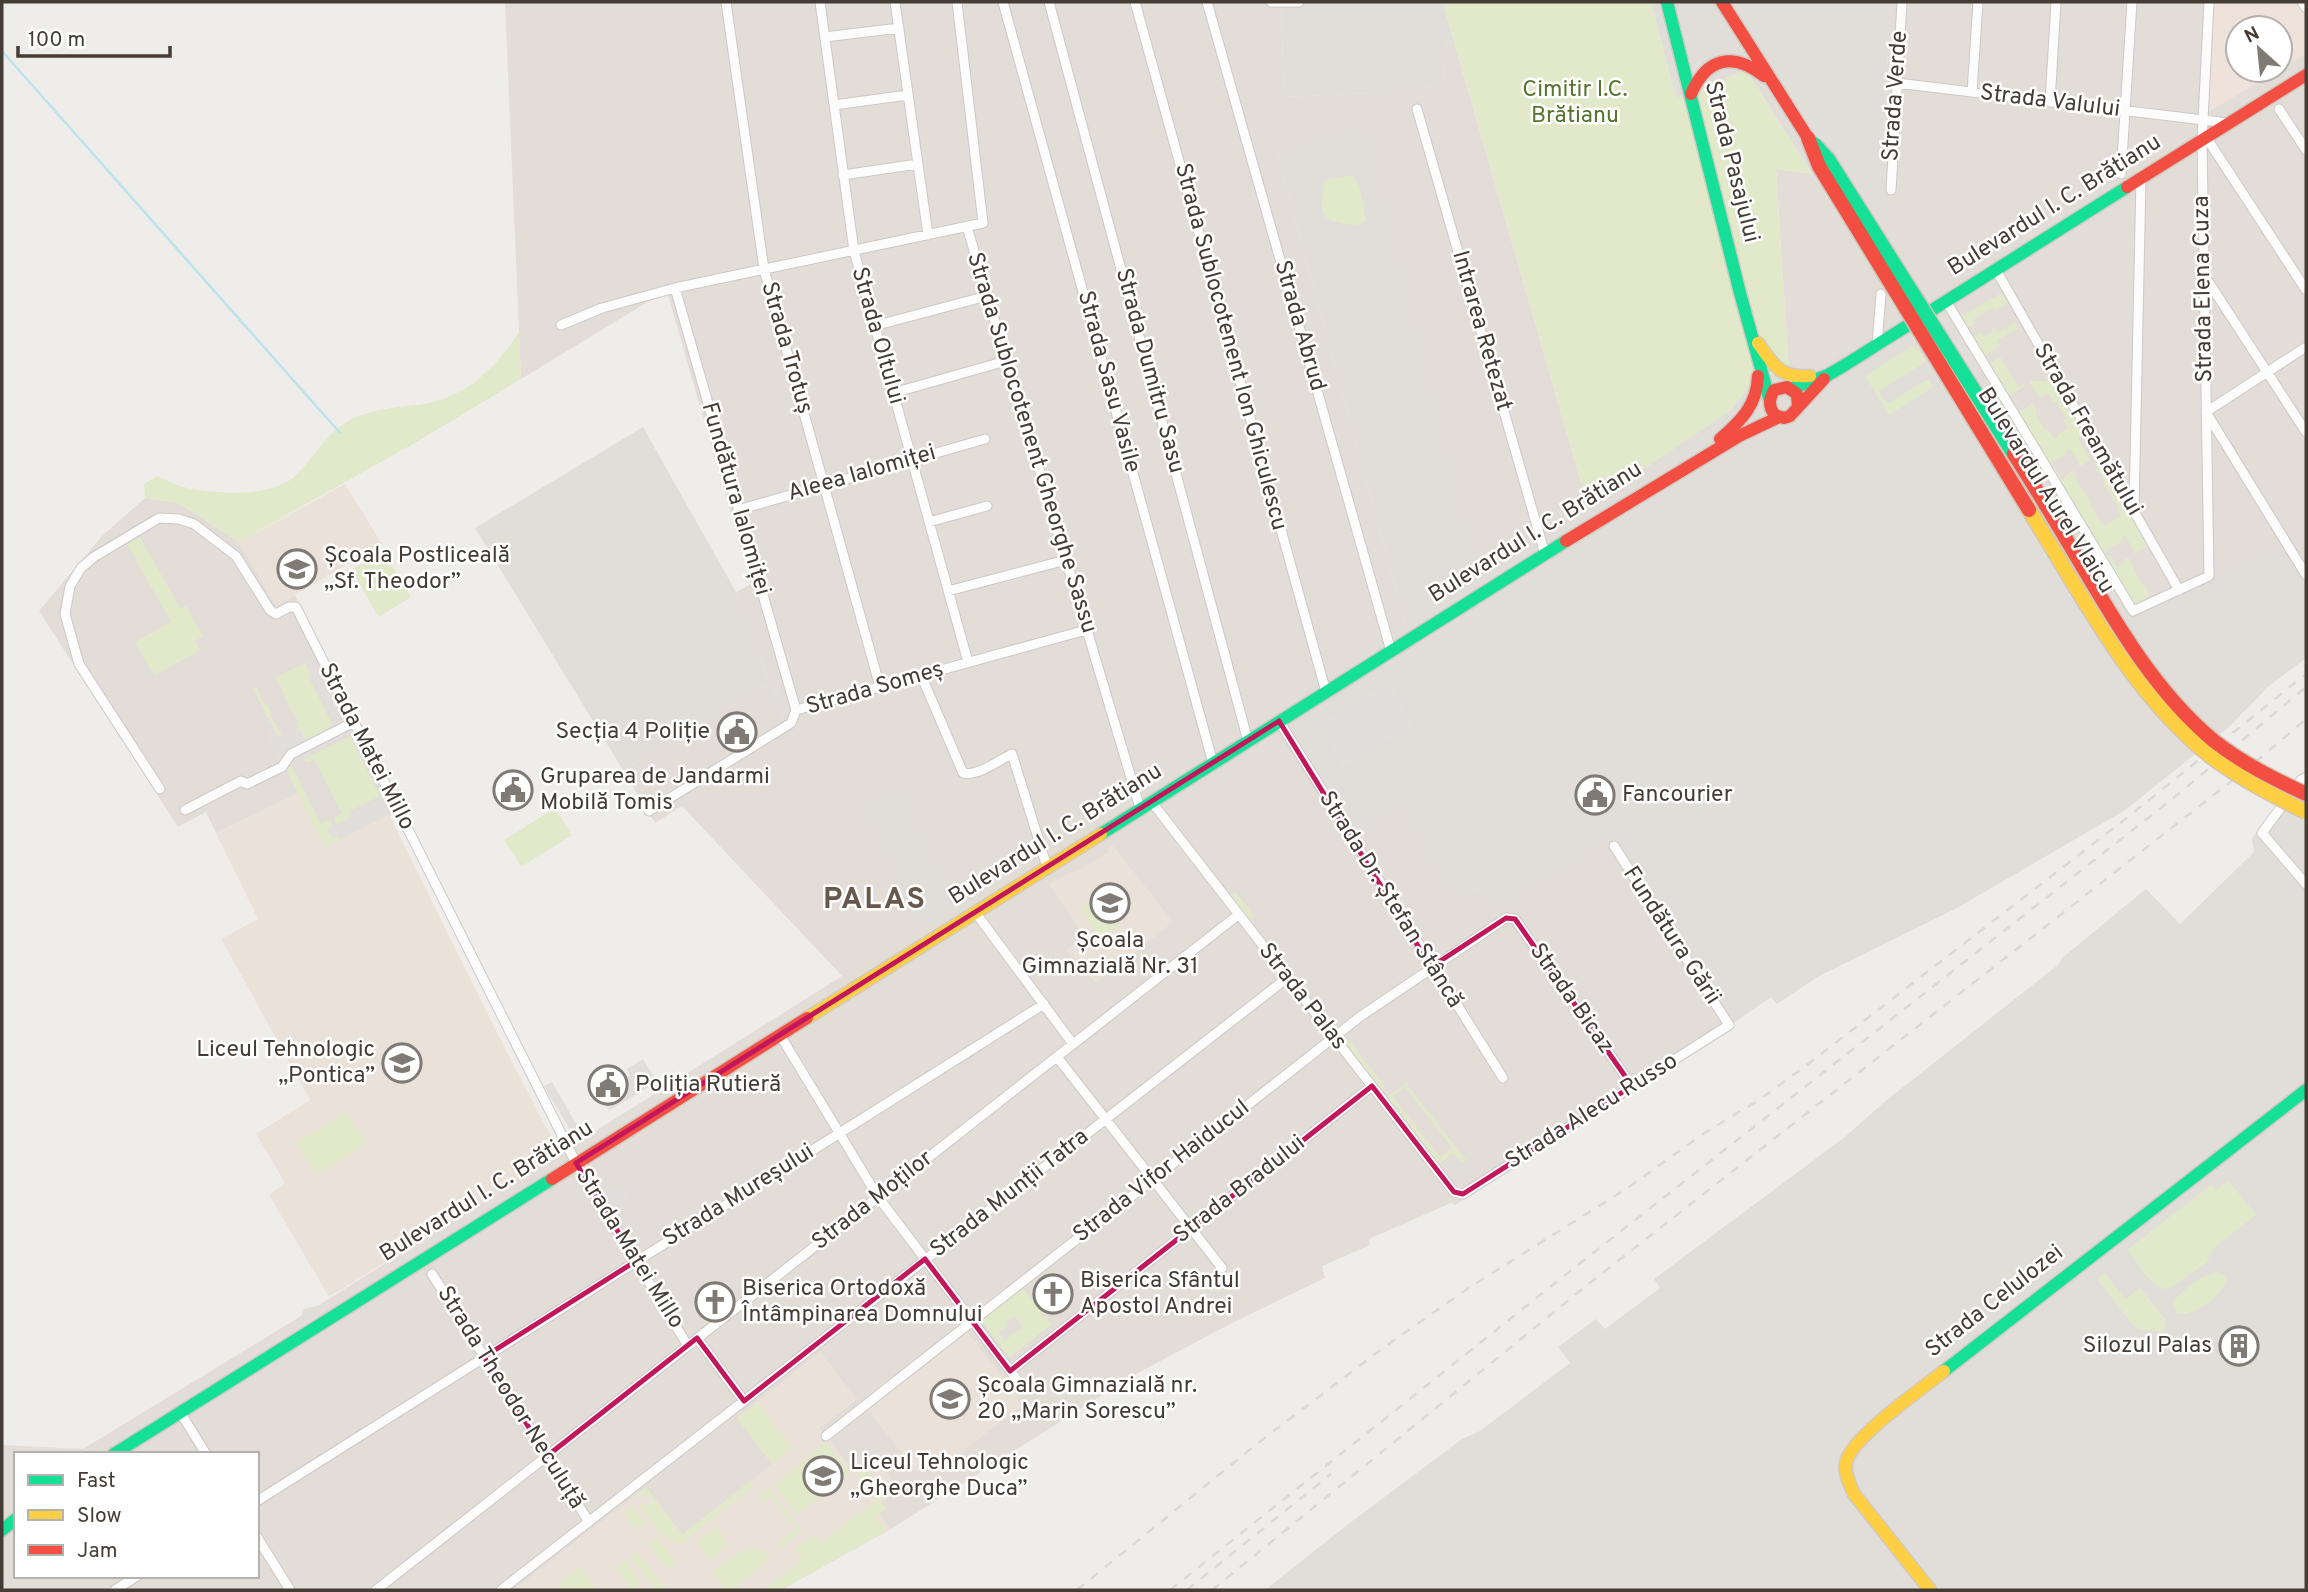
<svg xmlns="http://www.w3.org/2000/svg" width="2308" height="1592" font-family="Overpass,sans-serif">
  <rect width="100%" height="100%" fill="#efedea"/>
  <path fill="#e3ddd7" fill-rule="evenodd" d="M505,2H1281L1284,97L1391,92L1443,85L1447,40L1454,41L1588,507L1479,580L1364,125L1277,154L1406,627L1276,707L1356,834L1398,807L1454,899L1477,888L1497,911L1615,836L1734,1027L1455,1205L1451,1203L1369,1239L1370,1245L1322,1266L1325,1278L1232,1323L1134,1375L891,1529L781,1590H2V1445L83,1449L301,1316L304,1309L319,1305L842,976L682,806L655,823L623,770L760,688L770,685L736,592L751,584L668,295L651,300L521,379ZM16,1454H257V1576H16Z
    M1891,2H2306V588L2284,547L2127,618L1928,296L1803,374L1789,372L1776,169L1812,174L1853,238L1880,181ZM2238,28H2280V70H2238Z
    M145,498L179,503L239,542L276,605L295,595L404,808L325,847L297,794L216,833L206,812L178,827L39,611L101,537Z"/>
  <path fill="#eee2da" d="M2213,2H2300L2306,13V54L2280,70V28H2238V70H2280L2203,115Z"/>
  <path fill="#e1ddd9" d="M1281,2H1443L1454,41L1447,40L1443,85L1391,92L1284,97Z
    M1651,2H1891L1880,181L1894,213L1853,238L1746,70L1676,99Z
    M1364,124L1479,579L1731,410L1748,388L1781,368L1803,374L1928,296L2127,618L2284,546L2306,588V658L2269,686L2229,727L2124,811L1955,909L1819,976L1777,1004L1771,997L1732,1024L1615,836L1497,911L1477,888L1454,899L1398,807L1356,834L1276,707L1406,627L1277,154Z
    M643,427L736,592L770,685L760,688L623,770L475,528Z
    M2306,770V1590H1265L1347,1525L1462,1439L1480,1431L1570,1363L1558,1347L1596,1319L1605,1329L1660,1288L1654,1279L1845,1137L1883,1103L2058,965L2063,957L2146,889L2180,924L2254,852L2252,838Z
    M899,785L957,905L918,926L864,806Z
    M1453,1152L1469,1171L1458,1180L1442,1161Z"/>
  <path fill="#eae2d9" d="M345,484L382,544L276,606L239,542Z
    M298,793L325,847L389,814L494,1027L560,1154L329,1297L269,1195L285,1183L256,1134L310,1100L221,939L258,919L216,833Z
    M1113,846L1173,922L1096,983L1066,950L1084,937L1049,884L1072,871L1074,873L1109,852L1108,849Z
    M967,1332L1015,1393L1021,1406L933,1474L926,1465L917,1472L868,1410Z
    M820,1352L857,1399L820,1428L853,1470L876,1453L882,1462L880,1464L899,1488L881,1503L886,1509L880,1514L891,1529L781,1590H513L646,1487L683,1535L772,1464L737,1418Z"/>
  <path fill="#e2e9cb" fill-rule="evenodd" d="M1443,2H1651L1676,98L1746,70L1812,174L1776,169L1789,372L1781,368L1748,388L1731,410L1588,507Z
    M1352,175L1359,185L1366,221C1359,226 1353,225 1345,224C1315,220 1323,208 1323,183L1328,179Z
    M2002,293L2008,303L1996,310L1994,307L1974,319L1975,323L1966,328L1960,317Z
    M2016,322L2019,328L1997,340L2000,346L1983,356L1971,337L1981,332L1984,337L1992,332L1991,330L1994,328L1997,333Z
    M519,332L521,379L420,440L239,542L179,503L145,498L144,484L157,476C168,481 180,487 192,489C221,494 272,497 295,476C317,455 326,430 356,417C378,408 402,407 424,404C467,397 497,366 519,332Z
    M1915,344L1926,362L1879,391L1887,404L1928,379L1933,387L1889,415L1865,376Z
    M2000,357L2018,387L2024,384L2025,386L2008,396L2020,412L2032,403L2037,412L2035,413L2045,430H2048L2054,439L2058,437L2057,435L2068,428L2064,420L2066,418L2056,401L2053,402L2048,393L2039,398L2029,381H2052L2085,435L2078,439L2090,460L2081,466L2070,449L2065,452L2066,454L2050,464L2052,469L2055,468L2062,480L2073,470L2076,476L2074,478L2092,502L2090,504L2100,521L2102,520L2105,525L2121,516L2118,510L2120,509L2103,484L2105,482L2095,465L2100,461L2147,546L2136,553L2125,536L2121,539L2122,541L2105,551L2108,556L2110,555L2117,567L2128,557L2142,585L2144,584L2150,594L2135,605L1987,365Z
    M140,537L180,608L186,606L203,636L195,641L200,650L154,676L135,642L171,622L127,544Z
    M383,551L411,597L379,617L351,570Z
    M305,663L311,676L309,678L333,726L305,740L296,723L298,721L284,698L286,697L278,681H276L274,678Z
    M258,686V691L265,706L267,705L272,715L270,716L282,735L278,738L253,689Z
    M350,736L380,796L350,811L352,817L337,825L334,818L342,814L314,759L306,762L304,759Z
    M292,766L321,824L330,820L333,827L328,830L332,838L338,835L340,839L325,847L286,769Z
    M555,808L572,835L521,867L504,840Z
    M1236,892L1255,917L1249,921L1230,896Z
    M1100,894L1119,926L1099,938L1080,906Z
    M1347,1038L1385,1086L1381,1089L1344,1041Z
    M1406,1083L1466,1160L1462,1163L1453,1153L1439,1164L1387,1097ZM1405,1087L1452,1148L1440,1157L1393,1097Z
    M346,1112L367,1143L317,1175L296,1143Z
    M2228,1180L2256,1215L2211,1250L2213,1252L2207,1257L2210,1260L2169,1289C2152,1290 2138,1263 2127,1250L2211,1185L2217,1190Z
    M2219,1272L2226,1276L2227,1281C2219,1297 2197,1315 2178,1314L2174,1310L2173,1303C2181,1290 2203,1274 2219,1272Z
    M2105,1273L2125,1299L2140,1288L2166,1320V1326L2162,1332L2139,1329L2130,1322L2097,1279Z
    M1023,1288L1052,1324L1010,1357L981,1321ZM1015,1316L1023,1327L1004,1341L998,1333L1007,1326L1005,1323Z
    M757,1402L792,1448L772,1464L737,1418Z
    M826,1442L850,1472L797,1515L773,1485Z
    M869,1466L873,1469L868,1473L884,1494L897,1485L899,1488L881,1502L886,1509L875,1517L886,1531L781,1590H758L763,1587L765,1589L802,1560L795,1550L814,1535L821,1543L876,1501L856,1476Z
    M750,1481L754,1486L682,1543C662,1543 651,1521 639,1506L643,1503L646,1506L652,1501L647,1494L644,1496L641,1493L633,1499L632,1498L646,1487L682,1535Z
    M768,1488L802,1531L780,1549L776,1545L796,1529L771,1497L764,1502L759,1496Z
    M632,1506L646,1524L638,1531L623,1513Z
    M716,1526L729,1544L710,1560L696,1542Z
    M657,1537L675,1561L676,1564L668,1570L648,1544Z
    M756,1549L763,1551L769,1559L738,1584L742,1590H727L712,1572C727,1561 737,1550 756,1549Z
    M636,1551L667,1590H656L630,1557Z
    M625,1561L638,1578L640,1585L633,1590H624L629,1585L616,1568Z
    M579,1567L596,1589L595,1590H563L558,1584Z"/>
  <path fill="#e1dedb" d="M312,659L349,734L294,763L291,758L279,764L266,739L271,737L263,722L269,719L278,737L298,727L305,740L335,725L305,663Z
    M1388,681L1415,724L1343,768L1316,725Z
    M779,682L788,720L782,724L770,685Z
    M381,798L389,814L340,839L338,835L332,838L328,830L352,818L350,813Z
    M643,1059L657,1082L609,1111L596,1089L611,1079L615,1085L630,1075L627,1069Z
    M552,1082L582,1134L575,1138L544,1086Z
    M621,1184L632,1201L615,1212L604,1194Z"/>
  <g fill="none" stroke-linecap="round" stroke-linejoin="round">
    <path stroke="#bce2eb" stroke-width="2.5" d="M2,51L340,433"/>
    <g stroke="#ccc9c6" stroke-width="11">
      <path id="street" d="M726,2L764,269L880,687
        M820,2L854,251L968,662
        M895,2L928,235
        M1003,2L1213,763
        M1049,2L1248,741
        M1135,2L1326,692
        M1207,2L1391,651
        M1271,2H1299
        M2302,2L2306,8
        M825,37L899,28
        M1897,83L2228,123
        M1972,92L1978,2
        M2050,102L2056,2
        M834,105L908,95
        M1417,109L1545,554
        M2279,109L2306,150
        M2206,137L2306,290
        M2121,174L2132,2
        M843,175L918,164
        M1891,190L1902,2
        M967,227L1140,808
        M1996,270L2179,590
        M2204,275L2306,432
        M675,288L796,710
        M1946,301L2133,611L2209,576L2202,140L2209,2
        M561,325L602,308L675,288L983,223L957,2
        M874,326L987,296
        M1877,344L1881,294
        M2306,347L2206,412L2306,575
        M893,393L1006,361
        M738,510L985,439
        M2134,510L2141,178
        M929,522L987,506
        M948,591L1066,560
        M921,675L963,773C977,777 999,760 1012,754L1047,867
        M796,710L1086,630
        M1279,721L1503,1078
        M2306,777L2301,780L2262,833L2306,884
        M160,789L79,664L65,614L70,586L81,568L94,557L159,518L179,519L194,524L236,556L270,610L276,614L289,607H296L576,1163L688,1346
        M1151,801L1454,1192L1463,1194L1729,1025L1614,846
        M185,810L241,781L247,784L282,767L291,754L354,722
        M649,811L791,723L796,710
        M975,912L1073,1044
        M780,1035L878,1197L1024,1389
        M1057,1057L1222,1268
        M432,1274L589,1522
        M697,1338L744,1401
        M1010,1371L1372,1086
        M180,1412L206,1454
        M826,1436L1361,1016L1506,918L1515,919L1632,1086
        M257,1501L1044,1004
        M257,1537L290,1590
        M115,1590L137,1576
        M376,1590L1238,915
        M501,1590L1287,978"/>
    </g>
    <g stroke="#d0cac2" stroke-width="15">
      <path id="fast" d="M1667,2L1740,293L1769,398
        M1790,389L1828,375L1845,365L2127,187
        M1101,834L1566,541
        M1944,1371L2306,1090
        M114,1454L552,1179
        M2,1530L16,1519"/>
    </g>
    <g stroke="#d0cac2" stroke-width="15">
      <path id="slow" d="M1758,343C1773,365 1781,379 1810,376
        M807,1018L1101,834
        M1930,1590L1854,1494C1850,1484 1844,1474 1846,1463C1850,1438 1923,1388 1944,1371"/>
    </g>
    <g stroke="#d0cac2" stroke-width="15">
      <path id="jam" d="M1722,2L1808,138
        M1691,94C1707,57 1733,52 1764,76
        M2127,187L2306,75
        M1798,407L1797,394L1787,387L1774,390C1769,399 1768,407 1775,415L1784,418L1790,416L1824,379
        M1720,439C1741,421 1757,405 1758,376
        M1566,541L1739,436L1779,417
        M552,1179L807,1018"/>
    </g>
    <use href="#street" stroke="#fdfcfc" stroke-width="9"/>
    <use href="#fast" stroke="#16e098" stroke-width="12"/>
    <use href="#slow" stroke="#ffcf43" stroke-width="12"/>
    <use href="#jam" stroke="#f24e42" stroke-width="12"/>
    <path stroke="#d9d9d8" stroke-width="2.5" stroke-dasharray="9 9" stroke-linecap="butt" d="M1077,1590L1258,1443L1383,1348L1470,1287L1626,1189L1706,1132L1759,1100L1803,1068L2124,820L2306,674
      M1170,1590L1579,1264L2171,800L2306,687
      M1187,1590L1331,1474
      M1212,1590L1591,1282L2252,765L2306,719"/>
    <g stroke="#d1c5b8" stroke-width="17" stroke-linecap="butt">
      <path id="fast-bridge" d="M1814,144L1828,159L2014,454"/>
    </g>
    <g stroke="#d1c5b8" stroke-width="17" stroke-linecap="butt">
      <path id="slow-bridge" d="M2029,510C2082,595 2130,691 2209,755C2239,778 2273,795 2306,812"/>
    </g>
    <g stroke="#d1c5b8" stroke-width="17" stroke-linecap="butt">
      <path id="jam-bridge" d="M1808,138L1819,166L2029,510
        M2014,454C2035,487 2055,520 2075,554C2114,620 2154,691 2214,741C2242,763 2274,779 2306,794"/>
    </g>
    <use href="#fast-bridge" stroke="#16e098" stroke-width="14"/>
    <use href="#slow-bridge" stroke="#ffcf43" stroke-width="14"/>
    <use href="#jam-bridge" stroke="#f24e42" stroke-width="14"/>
  </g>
  <path fill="none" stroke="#c2185b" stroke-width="5" stroke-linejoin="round" d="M1279,721L1431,967L1506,918L1515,919L1632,1086L1463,1194L1454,1192L1372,1086L1010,1371L925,1259L744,1401L697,1338L547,1456L484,1357L636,1261L576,1163Z"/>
  <defs>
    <g id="school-ring" transform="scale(2.0125)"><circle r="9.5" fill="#fff" stroke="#807a75" stroke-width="1.5"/><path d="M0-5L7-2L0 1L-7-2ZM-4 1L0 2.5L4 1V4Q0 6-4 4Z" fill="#807a75"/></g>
    <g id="civic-ring" transform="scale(2.0125)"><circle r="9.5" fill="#fff" stroke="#807a75" stroke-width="1.5"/><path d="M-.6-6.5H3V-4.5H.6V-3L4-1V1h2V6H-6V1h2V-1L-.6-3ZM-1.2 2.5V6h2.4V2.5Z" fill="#807a75"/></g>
    <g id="church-ring" transform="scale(2.0125)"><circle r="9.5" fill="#fff" stroke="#807a75" stroke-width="1.5"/><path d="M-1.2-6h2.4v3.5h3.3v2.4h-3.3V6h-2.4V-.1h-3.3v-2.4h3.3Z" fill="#807a75"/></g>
    <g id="building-ring" transform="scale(2.0125)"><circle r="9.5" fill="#fff" stroke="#807a75" stroke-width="1.5"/><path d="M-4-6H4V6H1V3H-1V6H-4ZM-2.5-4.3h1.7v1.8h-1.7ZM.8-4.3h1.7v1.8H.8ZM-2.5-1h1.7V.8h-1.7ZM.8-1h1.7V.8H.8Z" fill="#807a75"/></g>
  </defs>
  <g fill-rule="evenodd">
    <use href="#school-ring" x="297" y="569"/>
    <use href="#civic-ring" x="737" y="732"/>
    <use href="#civic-ring" x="513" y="790"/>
    <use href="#civic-ring" x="1595" y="795"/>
    <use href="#school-ring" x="1110" y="903"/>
    <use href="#school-ring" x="402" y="1063"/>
    <use href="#civic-ring" x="608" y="1085"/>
    <use href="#church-ring" x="1053" y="1294"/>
    <use href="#church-ring" x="715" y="1302"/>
    <use href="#building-ring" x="2239" y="1346"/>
    <use href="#school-ring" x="950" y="1399"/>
    <use href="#school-ring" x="823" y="1476"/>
  </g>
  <g text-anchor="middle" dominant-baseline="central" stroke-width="5" stroke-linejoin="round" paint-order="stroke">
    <g font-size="23" fill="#55742c" stroke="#fff">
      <text x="1575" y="90">Cimitir I.C.<tspan x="1575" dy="26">Brătianu</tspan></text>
    </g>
    <g font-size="23" fill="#453c36" stroke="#fff">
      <text transform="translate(1896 96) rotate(-86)">Strada Verde</text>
      <text transform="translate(2050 102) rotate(7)">Strada Valului</text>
      <text transform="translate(1731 162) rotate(76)">Strada Pasajului</text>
      <text transform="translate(2055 206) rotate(-32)">Bulevardul I. C. Brătianu</text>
      <text transform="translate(2204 289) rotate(-91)">Strada Elena Cuza</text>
      <text transform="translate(1299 326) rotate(74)">Strada Abrud</text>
      <text transform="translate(1481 331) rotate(74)">Intrarea Retezat</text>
      <text transform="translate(877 336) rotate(74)">Strada Oltului</text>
      <text transform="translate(1230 347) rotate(75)">Strada Sublocotenent Ion Ghiculescu</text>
      <text transform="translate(786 348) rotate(74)">Strada Trotuș</text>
      <text transform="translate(1149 371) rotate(75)">Strada Dumitru Sasu</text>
      <text transform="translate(1108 382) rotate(75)">Strada Sasu Vasile</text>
      <text transform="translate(2087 430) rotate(60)">Strada Freamătului</text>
      <text transform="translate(1031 443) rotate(73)">Strada Sublocotenent Gheorghe Sassu</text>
      <text transform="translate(862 474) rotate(-16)">Aleea Ialomiței</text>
      <text transform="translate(2045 491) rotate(58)">Bulevardul Aurel Vlaicu</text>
      <text transform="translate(735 499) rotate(74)">Fundătura Ialomiței</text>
      <text transform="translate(1536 533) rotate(-32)">Bulevardul I. C. Brătianu</text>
      <text transform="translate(875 689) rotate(-16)">Strada Someș</text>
      <text transform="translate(366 747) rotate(63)">Strada Matei Millo</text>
      <text transform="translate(1056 835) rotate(-32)">Bulevardul I. C. Brătianu</text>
      <text transform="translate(1390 900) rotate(58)">Strada Dr. Ștefan Stâncă</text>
      <text transform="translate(1671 936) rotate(57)">Fundătura Gării</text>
      <text transform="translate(1302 997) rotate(52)">Strada Palas</text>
      <text transform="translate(1571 999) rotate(55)">Strada Bicaz</text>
      <text transform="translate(1592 1112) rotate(-32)">Strada Alecu Russo</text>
      <text transform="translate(1162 1172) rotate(-38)">Strada Vifor Haiducul</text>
      <text transform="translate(1240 1190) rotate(-38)">Strada Bradului</text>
      <text transform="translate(487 1192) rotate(-32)">Bulevardul I. C. Brătianu</text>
      <text transform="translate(1010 1194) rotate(-38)">Strada Munții Tatra</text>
      <text transform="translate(739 1196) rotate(-32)">Strada Mureșului</text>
      <text transform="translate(873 1201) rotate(-38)">Strada Moților</text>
      <text transform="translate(629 1249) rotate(58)">Strada Matei Millo</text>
      <text transform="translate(1995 1302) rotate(-38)">Strada Celulozei</text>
      <text transform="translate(510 1398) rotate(58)">Strada Theodor Neculuță</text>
    </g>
    <g font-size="23" fill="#453c36" stroke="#fff" text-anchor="start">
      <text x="324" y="556">Școala Postliceală<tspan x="324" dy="26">„Sf. Theodor”</tspan></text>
      <text x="710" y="732" text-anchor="end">Secția 4 Poliție</text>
      <text x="540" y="777">Gruparea de Jandarmi<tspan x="540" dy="26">Mobilă Tomis</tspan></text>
      <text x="1622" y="795">Fancourier</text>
      <text x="1110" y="941" text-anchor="middle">Școala<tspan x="1110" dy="26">Gimnazială Nr. 31</tspan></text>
      <text x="375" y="1050" text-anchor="end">Liceul Tehnologic<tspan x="375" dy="26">„Pontica”</tspan></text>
      <text x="635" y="1085">Poliția Rutieră</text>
      <text x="1080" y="1281">Biserica Sfântul<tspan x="1080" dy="26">Apostol Andrei</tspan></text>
      <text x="742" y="1289">Biserica Ortodoxă<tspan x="742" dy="26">Întâmpinarea Domnului</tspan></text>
      <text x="2212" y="1346" text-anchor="end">Silozul Palas</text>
      <text x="977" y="1386">Școala Gimnazială nr.<tspan x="977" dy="26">20 „Marin Sorescu”</tspan></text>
      <text x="850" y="1463">Liceul Tehnologic<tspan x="850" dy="26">„Gheorghe Duca”</tspan></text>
    </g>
    <g font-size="30" font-weight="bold" letter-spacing="2" fill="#67584e" stroke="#fff">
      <text x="875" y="900">PALAS</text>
    </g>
  </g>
  <rect width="2308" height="1592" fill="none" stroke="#453c36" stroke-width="7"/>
  <rect x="14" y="1452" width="245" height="126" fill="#ffffff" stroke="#b5b1af" stroke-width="2"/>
  <rect x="28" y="1475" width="35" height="10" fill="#16e098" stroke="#b5b1af" stroke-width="2"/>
  <text x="77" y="1487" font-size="21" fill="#453c36">Fast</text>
  <rect x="28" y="1510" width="35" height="10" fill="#ffcf43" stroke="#b5b1af" stroke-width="2"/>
  <text x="77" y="1522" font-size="21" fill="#453c36">Slow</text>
  <rect x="28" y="1545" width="35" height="10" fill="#f24e42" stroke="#b5b1af" stroke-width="2"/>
  <text x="77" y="1557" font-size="21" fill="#453c36">Jam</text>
  <g transform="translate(2259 49) rotate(333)"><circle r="33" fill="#ffffff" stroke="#b5b1af" stroke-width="2"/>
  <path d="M0-5L12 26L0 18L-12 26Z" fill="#807a75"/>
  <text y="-10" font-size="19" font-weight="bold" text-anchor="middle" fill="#453c36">N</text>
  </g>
  <path d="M18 46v10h152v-10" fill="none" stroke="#453c36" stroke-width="3.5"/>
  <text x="28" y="46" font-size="21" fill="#453c36" stroke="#ffffff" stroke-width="5" paint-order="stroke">100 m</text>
</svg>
